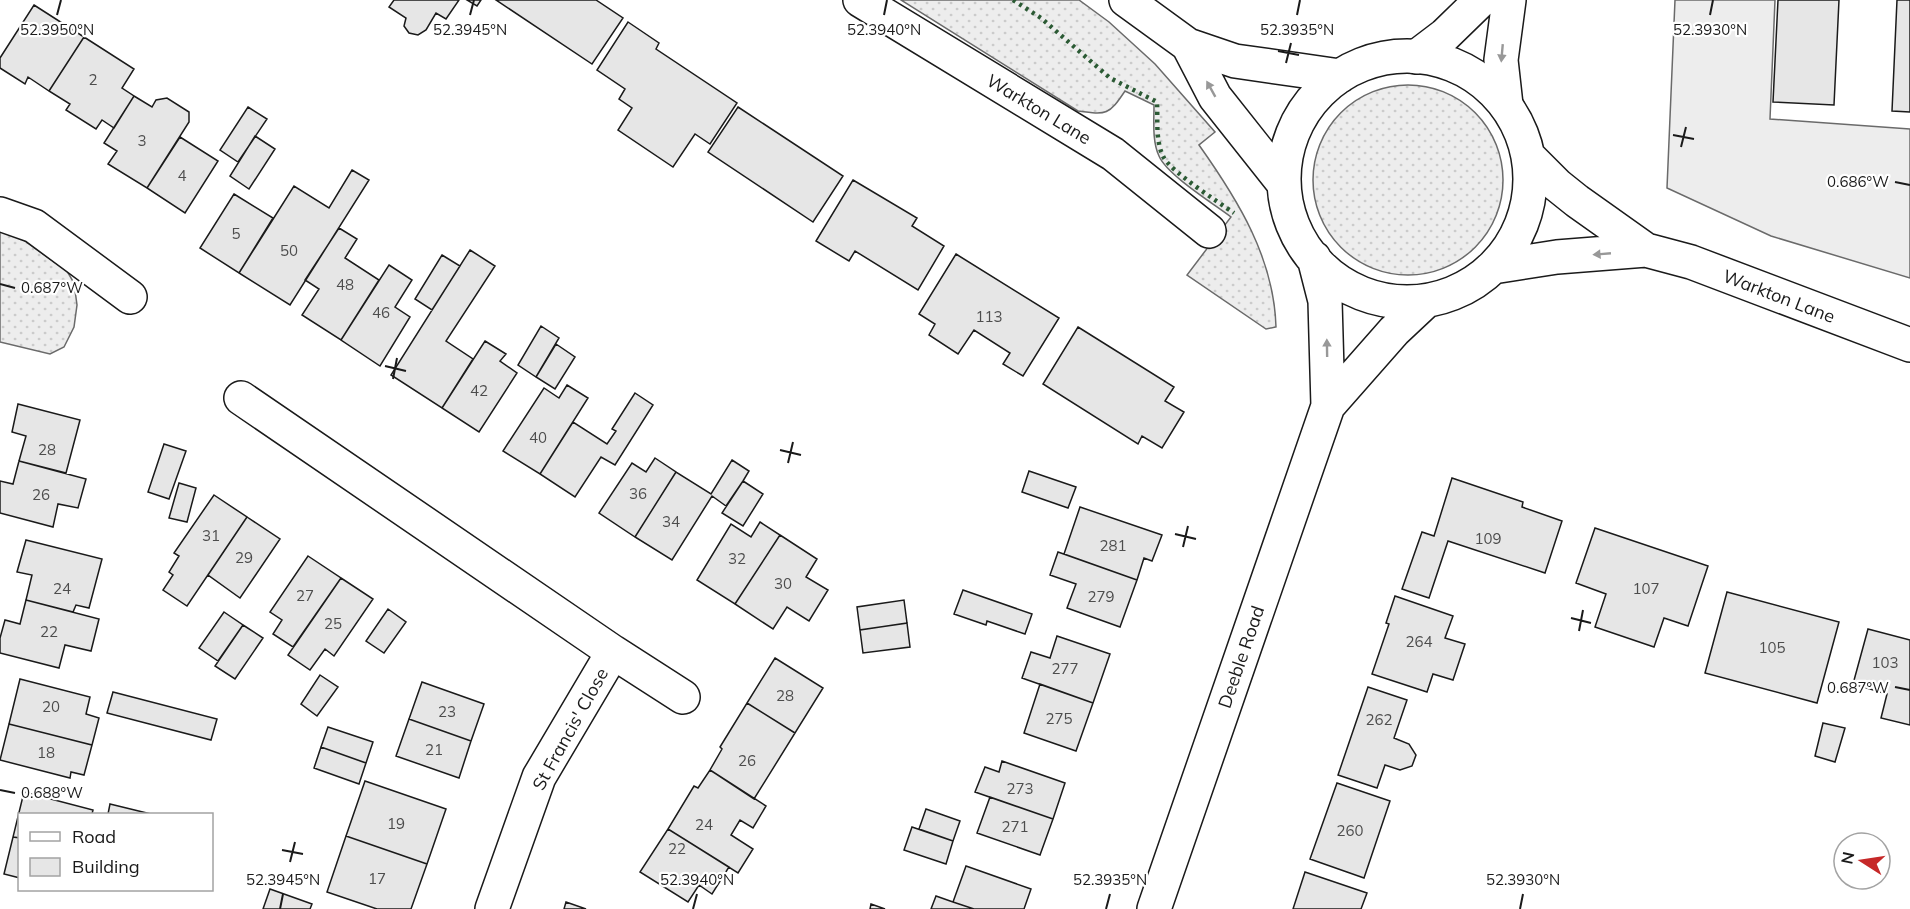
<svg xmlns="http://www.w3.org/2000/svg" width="1910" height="909" font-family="Mulish,sans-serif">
  <defs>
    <pattern id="grass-dots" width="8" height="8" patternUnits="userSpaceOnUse" patternTransform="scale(1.5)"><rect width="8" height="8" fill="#ededed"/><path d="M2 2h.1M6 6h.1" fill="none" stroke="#cbcbcb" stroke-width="1.8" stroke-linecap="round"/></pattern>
  </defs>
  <rect width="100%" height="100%" fill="#fff"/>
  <path fill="url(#grass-dots)" stroke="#6a6a6a" stroke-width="1.5" d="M901,0H1079L1109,22L1155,64L1215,132L1199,145C1238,200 1274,258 1276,327L1266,329L1187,275L1231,217C1214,204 1167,175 1159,156C1152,141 1154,121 1154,105L1125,91C1109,115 1107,115 1078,111Z
    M1313 180a95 95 0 1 1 190 0a95 95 0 1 1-190 0Z
    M0,230L22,239L67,271L74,283L77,305L74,327L64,347L50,354L0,342Z"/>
  <path fill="#ededed" stroke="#6a6a6a" stroke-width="1.5" d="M1675,0H1775L1770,119L1910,129V278L1771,236L1667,188Z"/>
  <path fill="#e6e6e6" stroke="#1a1a1a" stroke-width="1.5" d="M394,0H459L446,19L436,13L426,30L418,35L409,33L404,26L406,18L389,7Z
    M467,0H481L477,6Z
    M496,0H596L623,18L592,64Z
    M1778,0H1839L1834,105L1773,102Z
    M1897,0H1910V112L1892,111Z
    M34,5L84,37L49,91L28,77L25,84L0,68V58Z
    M628,22L659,43L656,49L737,103L710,144L695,134L673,167L618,130L632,108L619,99L625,89L597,70Z
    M84,37L134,69L122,88L134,96L114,128L102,120L96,129L66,110L70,104L49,91Z
    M134,96L152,107L156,100L167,98L189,112V122L147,188L108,164L117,151L104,143Z
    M248,107L267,119L238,162L220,150Z
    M738,107L843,176L813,222L708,152Z
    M255,136L275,149L249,189L230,176Z
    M180,137L218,161L185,213L147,188Z
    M352,170L369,180L290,305L239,273L294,186L329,208Z
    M853,180L917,218L912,226L944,246L918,290L855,251L849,261L816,241Z
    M234,194L273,218L239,273L200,248Z
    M339,228L357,239L345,258L379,280L341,340L302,315L319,289L305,280Z
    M470,250L495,266L446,341L473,359L442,408L391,375Z
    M956,254L1059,318L1023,376L1003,364L1010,353L974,330L958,354L929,335L935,324L919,314Z
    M442,255L460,266L432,310L415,299Z
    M389,265L412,280L395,307L410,317L380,366L341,340Z
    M541,326L559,338L536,377L518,365Z
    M1078,327L1174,387L1165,401L1184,412L1162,448L1142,436L1138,444L1043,384Z
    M485,341L506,354L500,361L517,373L479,432L442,408Z
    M556,344L575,357L555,389L536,377Z
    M567,385L588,398L540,474L503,451L544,388L559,398Z
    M635,393L653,405L615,465L601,457L575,497L540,474L573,422L607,444L616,431L612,429Z
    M18,404L80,420L66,473L19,461L26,436L12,432Z
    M164,444L186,451L169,499L148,492Z
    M655,458L676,472L635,537L599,513L632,463L646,472Z
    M732,460L749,471L743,481L726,506L712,496L672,560L635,537L676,472L711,494Z
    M19,461L86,479L78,508L58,504L53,527L0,513V481L13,484Z
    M1029,471L1076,487L1068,508L1022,492Z
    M1452,478L1523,502L1522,507L1562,521L1545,573L1448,541L1429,598L1402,589L1422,532L1434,536Z
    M743,481L763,494L743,526L722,513Z
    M179,483L196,488L187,522L169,518Z
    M214,495L247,517L187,606L163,590L173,575L169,572L179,556L174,553Z
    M1080,507L1162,535L1152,561L1144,558L1137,580L1064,554Z
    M247,517L280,539L240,598L208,575Z
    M760,522L780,535L735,604L697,580L731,524L751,537Z
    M1595,528L1708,566L1688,626L1664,618L1654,647L1595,627L1606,594L1576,583Z
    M780,535L817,559L806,577L828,590L809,621L787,607L773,629L735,604Z
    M26,540L102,559L89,608L76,605L73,612L26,600L32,575L17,572Z
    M1058,552L1137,580L1120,627L1067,608L1076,584L1050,575Z
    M308,556L341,578L293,647L273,634L282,620L270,612Z
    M341,578L373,599L334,656L325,649L310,670L288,655Z
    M963,590L1032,614L1025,634L987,621L986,625L954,614Z
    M1727,592L1839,622L1817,703L1705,673Z
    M1395,596L1453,616L1445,638L1465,644L1453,680L1433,674L1427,692L1372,674L1389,624L1386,623Z
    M26,600L99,619L91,651L65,645L59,668L0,653V638L5,620L20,624Z
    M904,600L907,623L860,630L857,607Z
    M388,609L406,622L384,653L366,641Z
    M224,612L243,625L218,661L199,648Z
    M907,623L910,647L863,653L860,630Z
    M243,625L263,638L235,679L215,666Z
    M1868,629L1910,640V725L1881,718L1887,694L1853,684Z
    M1057,636L1110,654L1093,703L1022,678L1031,652L1050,658Z
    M775,658L823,688L795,733L747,703Z
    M320,675L338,687L317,716L301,704Z
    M20,679L90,697L86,714L99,718L92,745L9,724Z
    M422,682L484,704L471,741L409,719Z
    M1040,684L1093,703L1076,751L1024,733Z
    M1368,687L1407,700L1394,738L1409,744L1416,755L1412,766L1400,770L1385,765L1377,788L1338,775Z
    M113,692L217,719L211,740L107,713Z
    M747,703L795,733L754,799L710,770L722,749L720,747Z
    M409,719L471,741L459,778L396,756Z
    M1823,723L1845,728L1835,762L1815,756Z
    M9,724L92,745L84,775L71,772L70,778L0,760Z
    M328,727L373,742L366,763L321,747Z
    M321,747L366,763L359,784L314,768Z
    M1002,761L1065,783L1053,819L975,792L985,767L999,772Z
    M710,770L766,806L753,828L740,820L731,835L753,849L738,873L668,829L694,786L698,788Z
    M365,781L446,809L427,864L346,836Z
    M1337,783L1390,801L1364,878L1310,859Z
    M24,792L93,810L92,814H20V838L13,837Z
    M990,797L1053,819L1040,855L977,833Z
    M110,804L151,814H108Z
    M926,809L960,821L953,841L919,829Z
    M912,827L953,841L946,864L904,850Z
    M668,829L729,867L712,894L699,885L688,902L640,872Z
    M346,836L427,864L411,909H377L327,892Z
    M13,837L20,838V878L4,874Z
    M966,866L1031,889L1024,909H974L953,902Z
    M1305,872L1367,893L1361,909H1293Z
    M270,889L312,904L310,909H263Z
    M936,896L953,902L974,909H931Z
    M566,902L586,909H564Z
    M871,904L885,909H870Z"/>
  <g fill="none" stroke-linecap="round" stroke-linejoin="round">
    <g stroke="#1a1a1a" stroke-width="36">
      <path id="street" d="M860,0L1113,154L1209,231
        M1416,57L1445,35L1481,0
        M1506,105L1501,60L1509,0
        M0,214L34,226L130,297
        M241,398L613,652L683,697
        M492,909L539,777L613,652"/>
    </g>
    <g stroke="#1a1a1a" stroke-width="36">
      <path id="secondary" d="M1126,0L1188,45L1235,61L1340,76
        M1188,45L1215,97L1284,184
        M1284 179a123 123 0 1 1 246 0a123 123 0 1 1-246 0Z
        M1528,156L1557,185L1577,201L1646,250
        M1493,267L1557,257L1646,250L1691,262L1910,345
        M1328,406L1394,331L1426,301
        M1154,909L1328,406L1325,301L1314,258"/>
    </g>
    <use href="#street" stroke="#fff" stroke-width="33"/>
    <use href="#secondary" stroke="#fff" stroke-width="33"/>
    <path stroke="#2b5a34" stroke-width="4.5" stroke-dasharray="3 4.5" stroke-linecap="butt" d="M1013,0L1041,18L1110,78L1157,102C1158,119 1155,142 1164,158C1172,172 1218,202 1234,213"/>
  </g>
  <defs><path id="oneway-solid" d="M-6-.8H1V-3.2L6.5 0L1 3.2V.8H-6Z" transform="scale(1.5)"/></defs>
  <g fill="#989898">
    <use href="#oneway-solid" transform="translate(1502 53) rotate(95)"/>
    <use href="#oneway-solid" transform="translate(1211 89) rotate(-119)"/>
    <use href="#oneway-solid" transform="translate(1602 254) rotate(175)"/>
    <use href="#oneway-solid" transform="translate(1327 348) rotate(-91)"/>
  </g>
  <path fill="none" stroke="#1a1a1a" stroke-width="2" d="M57,15L61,0M470,15L474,0M884,15L887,0M1297,15L1300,0M1710,15L1713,0M1278,51L1299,55M1286,63L1291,43M1673,135L1694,139M1681,147L1686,127M1895,182L1910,185M0,284L15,288M385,366L406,371M393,379L397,358M780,450L801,455M788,463L793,442M1175,534L1196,539M1183,547L1188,526M1571,618L1591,623M1579,631L1583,610M1895,687L1910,690M0,790L15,793M282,850L303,854M290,862L295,842M280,909L283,894M693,909L697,894M1106,909L1110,894M1520,909L1523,894"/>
  <g text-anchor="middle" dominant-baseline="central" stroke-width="4.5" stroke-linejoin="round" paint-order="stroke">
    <g font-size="15" fill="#4d4d4d">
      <text x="93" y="79">2</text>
      <text x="142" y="140">3</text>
      <text x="182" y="175">4</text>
      <text x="236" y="233">5</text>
      <text x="289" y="250">50</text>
      <text x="345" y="284">48</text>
      <text x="381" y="312">46</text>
      <text x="989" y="316">113</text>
      <text x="479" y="390">42</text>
      <text x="538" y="437">40</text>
      <text x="47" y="449">28</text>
      <text x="638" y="493">36</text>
      <text x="41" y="494">26</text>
      <text x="671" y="521">34</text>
      <text x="211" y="535">31</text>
      <text x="1488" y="538">109</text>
      <text x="1113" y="545">281</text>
      <text x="244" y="557">29</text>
      <text x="737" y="558">32</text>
      <text x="783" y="583">30</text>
      <text x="62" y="588">24</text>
      <text x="1646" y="588">107</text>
      <text x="305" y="595">27</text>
      <text x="1101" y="596">279</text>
      <text x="333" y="623">25</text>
      <text x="49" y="631">22</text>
      <text x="1419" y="641">264</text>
      <text x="1772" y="647">105</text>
      <text x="1885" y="662">103</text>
      <text x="1065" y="668">277</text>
      <text x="785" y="695">28</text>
      <text x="51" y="706">20</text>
      <text x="447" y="711">23</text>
      <text x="1059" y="718">275</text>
      <text x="1379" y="719">262</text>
      <text x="434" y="749">21</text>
      <text x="46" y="752">18</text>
      <text x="747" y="760">26</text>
      <text x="1020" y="788">273</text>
      <text x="396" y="823">19</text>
      <text x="704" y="824">24</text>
      <text x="1015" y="826">271</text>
      <text x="1350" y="830">260</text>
      <text x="677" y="848">22</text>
      <text x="377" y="878">17</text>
    </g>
    <g font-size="18" fill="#1a1a1a" stroke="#fff">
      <text transform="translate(1039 109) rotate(31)">Warkton Lane</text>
      <text transform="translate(1779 296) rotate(21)">Warkton Lane</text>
      <text transform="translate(1241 657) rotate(-71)">Deeble Road</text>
      <text transform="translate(570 729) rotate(-61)">St Francis' Close</text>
    </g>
  </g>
  <g font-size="15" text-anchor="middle" fill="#1a1a1a" stroke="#fff" stroke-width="4.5" stroke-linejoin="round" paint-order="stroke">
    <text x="57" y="35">52.3950°N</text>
    <text x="470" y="35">52.3945°N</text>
    <text x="884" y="35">52.3940°N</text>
    <text x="1297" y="35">52.3935°N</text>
    <text x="1710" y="35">52.3930°N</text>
    <text x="1858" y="187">0.686°W</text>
    <text x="52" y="293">0.687°W</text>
    <text x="1858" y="693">0.687°W</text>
    <text x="52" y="798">0.688°W</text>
    <text x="283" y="885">52.3945°N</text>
    <text x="697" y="885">52.3940°N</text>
    <text x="1110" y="885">52.3935°N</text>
    <text x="1523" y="885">52.3930°N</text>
  </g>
  <rect x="18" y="813" width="195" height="78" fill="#ffffff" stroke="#a3a3a3" stroke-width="1.5"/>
  <rect x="30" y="832" width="30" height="9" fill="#ffffff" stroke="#a3a3a3" stroke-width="1.5"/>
  <text x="72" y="843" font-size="18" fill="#1a1a1a">Road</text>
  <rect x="30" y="858" width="30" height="18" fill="#e6e6e6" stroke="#a3a3a3" stroke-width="1.5"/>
  <text x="72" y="873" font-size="18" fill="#1a1a1a">Building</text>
  <g transform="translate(1862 861) rotate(282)"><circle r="28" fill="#ffffff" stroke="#a3a3a3" stroke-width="1.5"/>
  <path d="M0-4.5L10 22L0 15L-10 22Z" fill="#c62828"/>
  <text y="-9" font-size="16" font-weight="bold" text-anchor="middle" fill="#1a1a1a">N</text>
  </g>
</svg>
